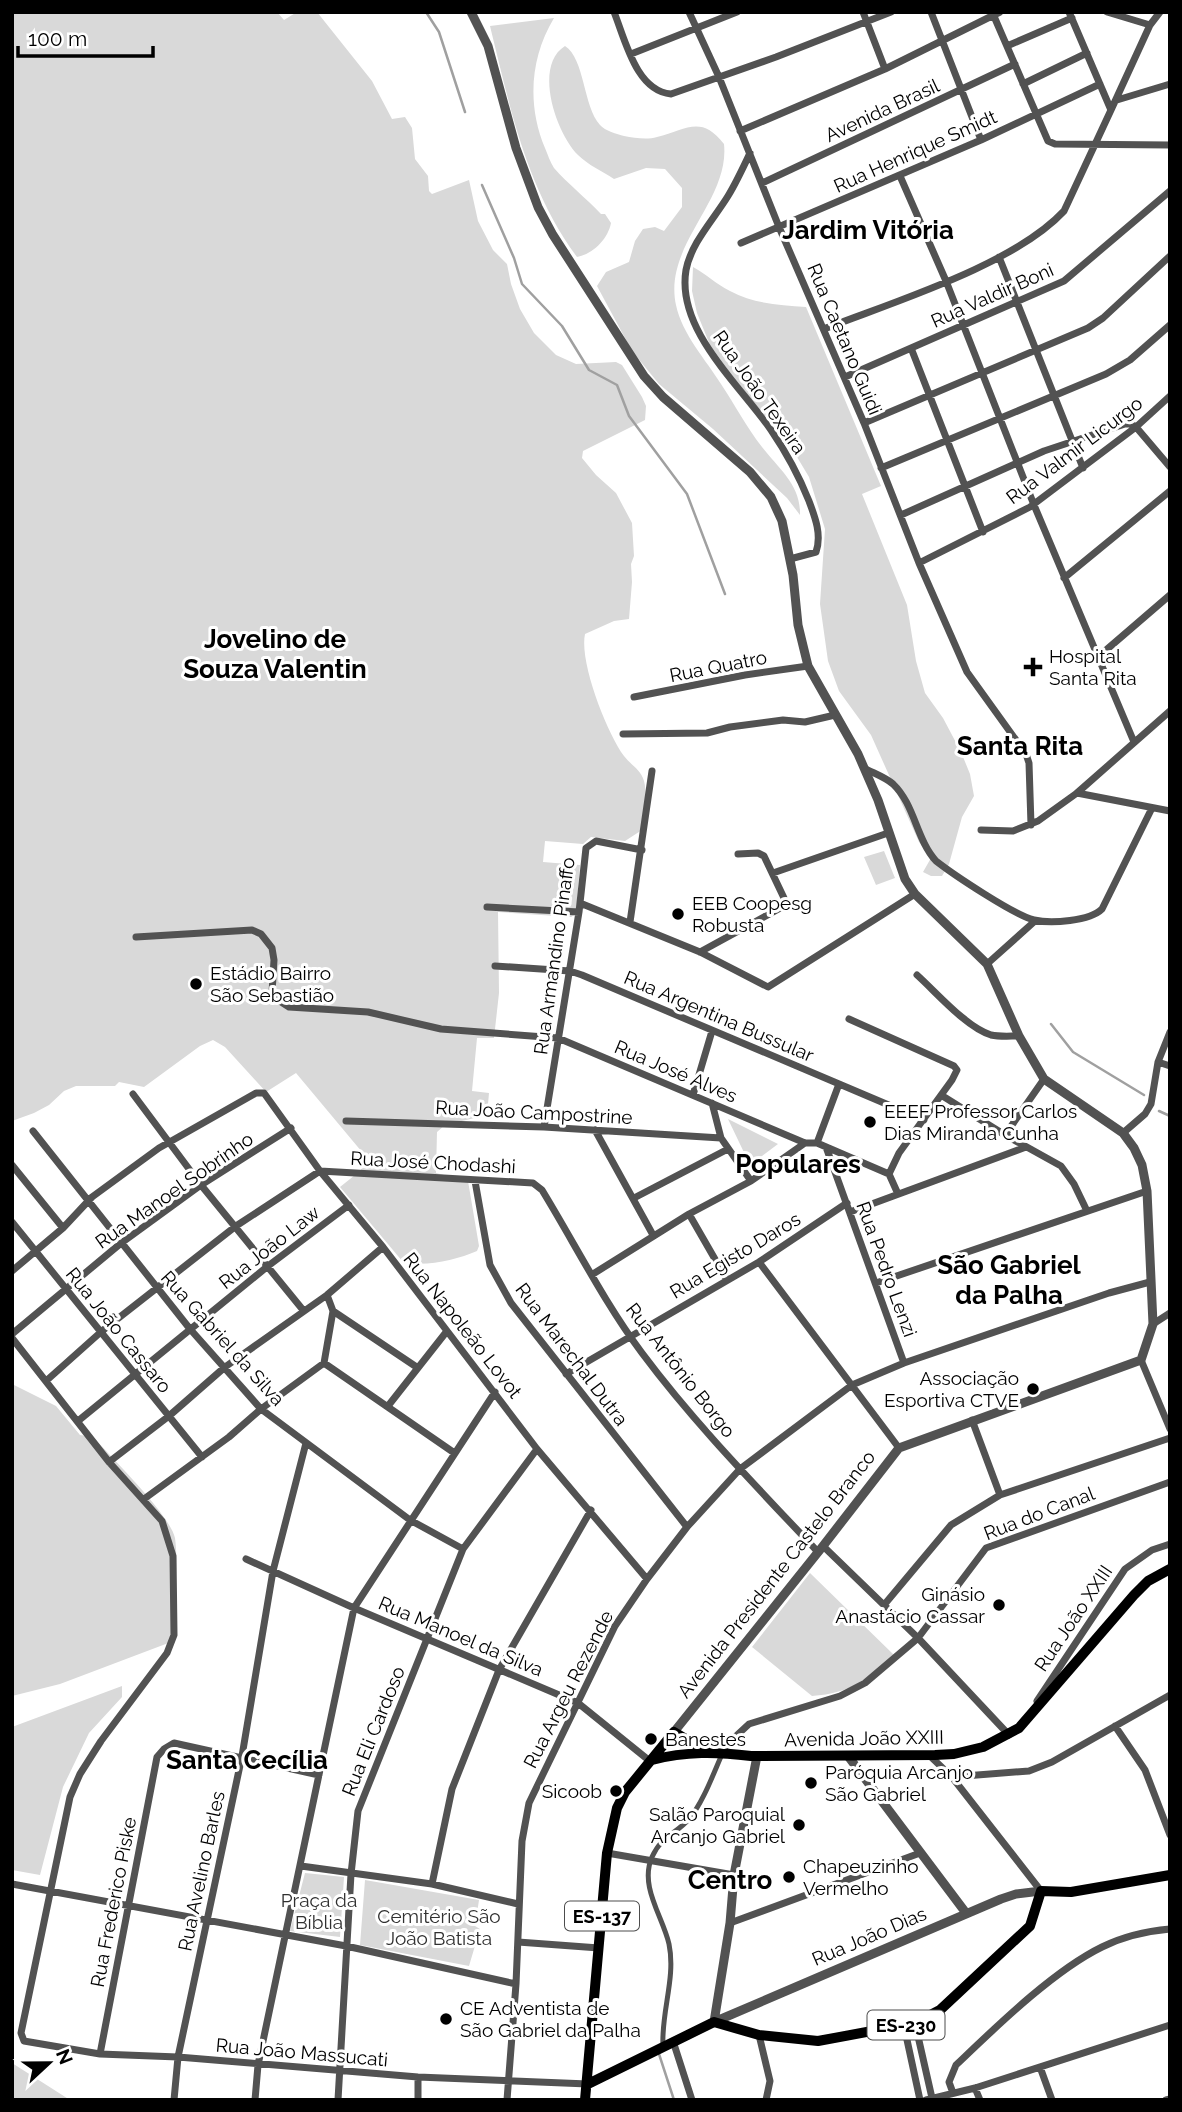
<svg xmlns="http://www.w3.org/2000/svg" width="1182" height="2112" font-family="Raleway,sans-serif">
  <rect width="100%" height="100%" fill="#fff"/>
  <path fill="#d9d9d9" d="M12,12H277L284,20L297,12H317L372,81L392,119L405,117L412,128L415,159L428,176L429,191L432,194L469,180L478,221L493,250L507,264L511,284L520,309L534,333L556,355L576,364L616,362L622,365L642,397L646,406L645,420L583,451L582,458L596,475L616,493L632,523L634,556L631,564L632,582L629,619L614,621L585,634C579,662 607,733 624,756C631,765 641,770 644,781C648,797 644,814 642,830L625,841L591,837L583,844L545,841L543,862L580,865L576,914L571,917L498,912L499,993L494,1038H477L472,1091L489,1093L487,1115L445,1125L437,1132L436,1173L468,1181L479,1246L477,1251C456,1260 426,1267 403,1262L340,1187L360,1171L366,1162L362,1152L296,1073L266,1092L225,1047L213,1040L200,1046L144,1087L119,1082L115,1086H76L64,1091L49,1105L34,1113L12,1121Z
    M554,18C530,58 527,105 545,148C548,155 550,162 554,168C568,184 586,198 601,214H605L611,223C608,239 593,254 577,257C526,188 510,107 490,26Z
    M565,46C585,59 583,106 600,125C605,131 617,134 624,136C635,138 647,140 657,137C686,130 701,114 724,144C730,201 663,245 676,305C682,334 706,360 721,384C735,405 747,428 762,447C779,469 801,485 800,515L787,498L713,429L659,384L632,351L597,286L606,272L629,262L635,241L643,229L655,227L664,231L682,207V188L665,169L646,168L614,179C602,171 588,165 578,155C556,133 533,66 565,46Z
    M693,267C706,274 716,284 730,291C754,304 779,305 806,307L881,486L862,494L907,605L916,661L925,693L943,718L961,752L970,774L974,796L962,817L949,864L942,876H931L923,872L931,858L919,842L871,735L839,691L828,661L820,604L825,529L809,477L791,447L736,381L710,345L697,313L692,291Z
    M884,851L895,878L876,885L864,857Z
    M728,1119L778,1144L750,1165Z
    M12,1384L56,1406L80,1435L93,1437C112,1458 170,1515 175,1538C179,1566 173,1612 171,1642L60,1684L12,1696Z
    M810,1573L894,1655C865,1680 852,1693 812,1696L752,1647Z
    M122,1686V1697L89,1733L63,1787L40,1875L12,1870V1727Z
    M305,1873L344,1877L340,1937L290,1931Z
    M365,1880L479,1900L475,1926L480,1929L469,1966L360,1945Z
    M12,2063L70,2100H12Z"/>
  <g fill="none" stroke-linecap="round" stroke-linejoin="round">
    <path stroke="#a0a0a0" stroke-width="2.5" d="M426,12L439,32L465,112
      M482,185L514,258L522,284L562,326L589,370L617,385L629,416L687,494L725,594
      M1051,1024L1073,1052L1144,1095
      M1159,1111L1170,1116
      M659,2054L674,2100"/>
    <path stroke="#525252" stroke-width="5" d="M663,2046C661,2012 676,1978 669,1944C663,1917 639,1886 652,1857C662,1835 675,1835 689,1819C703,1803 714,1772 723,1752"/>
    <path stroke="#525252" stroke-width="7" d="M614,12C625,39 636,91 671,94L776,57L891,12
      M689,12L719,77L779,227L864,423L919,563L967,672L1026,754L1029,763L1031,825
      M863,12L885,69
      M931,12L981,140
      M1107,12L1150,25
      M993,14L1048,141L1055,144L1170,145
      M1007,46L1072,18
      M631,54L737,12
      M1023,84L1087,53
      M1117,100L1170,84
      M1111,110L1150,25L1160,12
      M740,131L885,69L1000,12
      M750,153C743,168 736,183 728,196C714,219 691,243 686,270C676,330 740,385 771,430C786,452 799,476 809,501C815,517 822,535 816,552L790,559
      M900,176L946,281L1034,505L1134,742
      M762,183L1015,64
      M741,243L981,140L1100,84
      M999,257L1083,468
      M824,329C893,302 1014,265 1064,211L1111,110L1069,12
      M911,348L983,532
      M845,377L1064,281L1170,191
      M864,423L1088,328L1103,318L1170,256
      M881,468L1106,374L1130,360L1170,325
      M901,515L1044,451L1125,424H1131L1136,427L1170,467
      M919,563L1030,507L1136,427L1170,396
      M1064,578L1170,491
      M1098,657L1170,595
      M634,697L745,675L808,666
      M623,734L707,733L730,727L783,720L805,722L835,715
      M864,768C873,773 885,777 893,784C915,805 916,839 936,861C954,875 1014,915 1034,920C1051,924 1090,921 1102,909L1152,808
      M1077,793L1170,811
      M981,830L1013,831L1038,821L1077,793L1170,711
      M773,873L888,833
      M580,903L700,952L768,987L915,894
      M487,907L579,912
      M630,922L652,771
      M136,937L252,930L261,934L272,948L274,960L272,993L275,998L289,1007L368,1012L441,1029L558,1038L805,1143H817L889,1174
      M700,952L784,906V898L764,856L758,853L738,854
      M987,964L1035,921
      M495,966L570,971L582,975L924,1120
      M917,975C937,993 966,1027 991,1035C1000,1037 1010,1036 1019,1036
      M849,1019L954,1066L957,1070L952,1080L899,1153L889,1174L898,1194
      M1158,1062L1170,1066
      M133,1094L201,1185L303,1310
      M693,1095L712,1031
      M941,1095L1005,1135L1061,1166L1074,1184L1087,1211
      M712,1103L721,1138L751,1181
      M346,1121L544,1127L721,1138
      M544,1127L579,912L586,848L596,841L642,850
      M595,1130L653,1235
      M33,1131L190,1329L261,1409L410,1520L463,1549
      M1123,1133L1145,1114L1151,1104L1158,1062L1170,1032
      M1005,1135L1044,1079
      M817,1143L839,1084
      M826,1147L904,1363
      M12,1165L63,1228
      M475,1181L490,1265L511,1303L687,1527
      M634,1198L728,1149
      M850,1212L1026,1147
      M689,1214L727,1280
      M12,1222L202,1457
      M759,1262L899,1448
      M12,1271L63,1228L92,1197L159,1148L256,1093H264L320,1171L383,1247L537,1449L647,1579
      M593,1274L689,1214L751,1181L805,1143
      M876,1283L1147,1191
      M333,1311L418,1368
      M1153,1324L1170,1313
      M12,1334L120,1244L201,1185L291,1128
      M12,1338L109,1462L162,1521L173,1556L174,1635L167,1653L101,1741L80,1774L70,1797L21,2033L24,2041L100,2054L178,2057L418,2077L588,2084
      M1141,1360L1170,1429
      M324,1363L453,1452
      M566,1374L759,1262L847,1203
      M46,1381L102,1331L236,1226L320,1171L533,1183L542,1190C575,1244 604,1302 642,1353C695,1424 758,1488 818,1552
      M388,1406L447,1331
      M972,1420L1000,1495
      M78,1421L268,1266L349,1205
      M109,1462L169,1416L225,1367L327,1295L383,1247
      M144,1499L229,1437L261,1409L324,1363L333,1311L327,1295
      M823,1546L918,1638L1009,1735
      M246,1559L354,1608L578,1703L651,1762
      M884,1605L951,1525L1000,1495L1170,1438
      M1037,1701L1125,1569L1152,1550L1170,1544
      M1115,1726L1145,1770L1170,1835
      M723,1752L735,1737L749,1724L840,1696L865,1683L918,1638L986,1548L1170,1482
      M930,1756L952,1777L1041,1891
      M952,1777L1029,1771L1052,1762L1170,1695
      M607,1853L734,1875
      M301,1866L432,1884L518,1904
      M12,1884L346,1946L516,1984
      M432,1884L452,1789L499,1670L591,1510
      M730,1923L920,1853
      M518,1942L599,1948
      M915,2023L932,2098
      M904,2026L920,2100
      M759,2035L770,2081L766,2100
      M673,2041L692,2100
      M100,2054L157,1757L164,1749L174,1743L319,1775
      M1040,2067L1052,2100
      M975,2088L980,2100
      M953,2093L949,2082L956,2065C996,2027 1053,1971 1102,1947C1122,1937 1148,1931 1170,1929
      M174,2100L178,2057L242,1756L273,1571L306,1443
      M255,2100L258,2065L354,1608L495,1392
      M338,2100L351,1874L358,1811L463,1549L537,1449
      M418,2100V2077
      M507,2100L516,1984L522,1841L529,1803L615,1626L647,1579L687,1527L740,1469L852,1385L904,1363L1109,1293L1150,1282
      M926,2100L975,2088L1170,2025
      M1166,2100L1170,2099"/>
    <path stroke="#525252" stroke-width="9" d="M471,12L488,46L516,148L538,207L553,235L644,376L663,397L750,472L771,497L782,521L793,575L798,625L808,666L858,754L878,800L905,879L915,894L987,964L1019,1036L1044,1079L1123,1133L1134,1148L1142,1165L1147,1191L1153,1324L1141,1360L899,1448L823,1546L674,1732
      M848,1756L966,1913
      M714,2022L1001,1899L1016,1894L1041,1891
      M714,2022L730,1923L734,1875L757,1756"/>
    <path stroke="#000" stroke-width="10" d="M652,1760C686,1751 717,1752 751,1756L935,1755L954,1754L983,1747L1019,1728L1134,1595L1148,1581L1170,1569
      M588,2084L714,2022L759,2035L818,2041L915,2023L940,2010L1030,1926L1041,1891L1071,1892L1170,1875
      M585,2100L607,1853L617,1808L625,1792L674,1732L706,1751"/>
  </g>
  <g fill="#000" stroke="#fff" stroke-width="2.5">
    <path d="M1029.5 656.5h7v7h7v7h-7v7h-7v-7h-7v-7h7z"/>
    <circle cx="678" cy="914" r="7"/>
    <circle cx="196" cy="984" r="7"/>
    <circle cx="870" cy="1122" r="7"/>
    <circle cx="1033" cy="1389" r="7"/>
    <circle cx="999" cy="1605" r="7"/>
    <circle cx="651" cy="1739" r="7"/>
    <circle cx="811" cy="1783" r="7"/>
    <circle cx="616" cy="1791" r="7"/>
    <circle cx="799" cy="1825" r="7"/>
    <circle cx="789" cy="1877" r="7"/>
    <circle cx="446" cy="2019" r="7"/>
  </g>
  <g text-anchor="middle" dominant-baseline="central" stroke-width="6" stroke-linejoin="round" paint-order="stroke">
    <g fill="#fff" stroke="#4c4c4c" stroke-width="2">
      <rect x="565" y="1901.5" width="74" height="29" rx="5"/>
      <rect x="867.5" y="2010.5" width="77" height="29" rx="5"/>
    </g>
    <g font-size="18" font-weight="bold" fill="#000">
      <text x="602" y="1916">ES-137</text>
      <text x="906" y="2025">ES-230</text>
    </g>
    <g font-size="19" fill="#000" stroke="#fff">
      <text transform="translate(882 110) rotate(-25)">Avenida Brasil</text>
      <text transform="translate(915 151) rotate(-24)">Rua Henrique Smidt</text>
      <text transform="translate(992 295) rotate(-24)">Rua Valdir Boni</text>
      <text transform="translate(845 339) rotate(67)">Rua Caetano Guidi</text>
      <text transform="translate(760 392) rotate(55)">Rua João Texeira</text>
      <text transform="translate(1074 450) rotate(-37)">Rua Valmir Licurgo</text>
      <text transform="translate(718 666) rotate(-11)">Rua Quatro</text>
      <text transform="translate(554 956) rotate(-82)">Rua Armandino Pinaffo</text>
      <text transform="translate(719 1016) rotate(23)">Rua Argentina Bussular</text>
      <text transform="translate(676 1071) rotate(23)">Rua José Alves</text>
      <text transform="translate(534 1112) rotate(3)">Rua João Campostrine</text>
      <text transform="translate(433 1162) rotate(3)">Rua José Chodashi</text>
      <text transform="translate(174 1190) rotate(-35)">Rua Manoel Sobrinho</text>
      <text transform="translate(269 1247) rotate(-38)">Rua João Law</text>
      <text transform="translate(735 1255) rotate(-31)">Rua Egisto Daros</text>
      <text transform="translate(887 1269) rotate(70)">Rua Pedro Lenzi</text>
      <text transform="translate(463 1325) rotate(52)">Rua Napoleão Lovot</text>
      <text transform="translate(119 1330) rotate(51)">Rua João Cassaro</text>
      <text transform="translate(223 1338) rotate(48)">Rua Gabriel da Silva</text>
      <text transform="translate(572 1354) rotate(53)">Rua Marechal Dutra</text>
      <text transform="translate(681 1370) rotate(52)">Rua Antônio Borgo</text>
      <text transform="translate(1039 1513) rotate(-21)">Rua do Canal</text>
      <text transform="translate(776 1574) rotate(-52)">Avenida Presidente Castelo Branco</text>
      <text transform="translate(1073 1618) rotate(-56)">Rua João XXIII</text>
      <text transform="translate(461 1636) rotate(23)">Rua Manoel da Silva</text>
      <text transform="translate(568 1689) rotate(-63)">Rua Argeu Rezende</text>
      <text transform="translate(373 1731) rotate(-68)">Rua Eli Cardoso</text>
      <text transform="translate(864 1738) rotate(-1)">Avenida João XXIII</text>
      <text transform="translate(201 1871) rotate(-78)">Rua Avelino Barles</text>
      <text transform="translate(113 1902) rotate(-79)">Rua Frederico Piske</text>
      <text transform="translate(869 1936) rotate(-23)">Rua João Dias</text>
      <text transform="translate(302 2052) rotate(5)">Rua João Massucati</text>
    </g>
    <g font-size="19" fill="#000" stroke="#fff" text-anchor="start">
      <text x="1049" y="656">Hospital<tspan x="1049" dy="22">Santa Rita</tspan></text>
      <text x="692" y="903">EEB Coopesg<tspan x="692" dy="22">Robusta</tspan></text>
      <text x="210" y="973">Estádio Bairro<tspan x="210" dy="22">São Sebastião</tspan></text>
      <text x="884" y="1111">EEEF Professor Carlos<tspan x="884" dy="22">Dias Miranda Cunha</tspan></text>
      <text x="1019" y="1378" text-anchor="end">Associação<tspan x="1019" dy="22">Esportiva CTVE</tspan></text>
      <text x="985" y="1594" text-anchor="end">Ginásio<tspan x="985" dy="22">Anastácio Cassar</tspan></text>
      <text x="665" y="1739">Banestes</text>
      <text x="825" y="1772">Paróquia Arcanjo<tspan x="825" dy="22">São Gabriel</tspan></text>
      <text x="602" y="1791" text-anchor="end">Sicoob</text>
      <text x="785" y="1814" text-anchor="end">Salão Paroquial<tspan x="785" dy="22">Arcanjo Gabriel</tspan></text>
      <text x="803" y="1866">Chapeuzinho<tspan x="803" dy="22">Vermelho</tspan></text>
      <text x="460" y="2008">CE Adventista de<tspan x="460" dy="22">São Gabriel da Palha</tspan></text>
    </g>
    <g font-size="19" fill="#303030" stroke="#fff">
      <text x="319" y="1900">Praça da<tspan x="319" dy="22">Bíblia</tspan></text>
      <text x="439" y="1916">Cemitério São<tspan x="439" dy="22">João Batista</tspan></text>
    </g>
    <g font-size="26" font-weight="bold" fill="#000" stroke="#fff">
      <text x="868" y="230">Jardim Vitória</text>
      <text x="275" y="639">Jovelino de<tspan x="275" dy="30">Souza Valentin</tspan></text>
      <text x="1020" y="746">Santa Rita</text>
      <text x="798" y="1164">Populares</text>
      <text x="1009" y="1265">São Gabriel<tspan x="1009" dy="30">da Palha</tspan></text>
      <text x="247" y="1760">Santa Cecília</text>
      <text x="730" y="1880">Centro</text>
    </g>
  </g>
  <rect width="1182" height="2112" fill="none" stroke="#000000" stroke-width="28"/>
  <g transform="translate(49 2063) rotate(68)" stroke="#ffffff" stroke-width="5" paint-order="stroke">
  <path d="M0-5L12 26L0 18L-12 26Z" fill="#000000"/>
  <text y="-10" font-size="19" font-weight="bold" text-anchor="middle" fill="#000000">N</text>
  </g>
  <path d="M18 46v10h135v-10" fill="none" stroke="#000000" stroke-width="3.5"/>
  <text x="28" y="46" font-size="21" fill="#000000" stroke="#ffffff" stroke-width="5" paint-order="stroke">100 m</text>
</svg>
